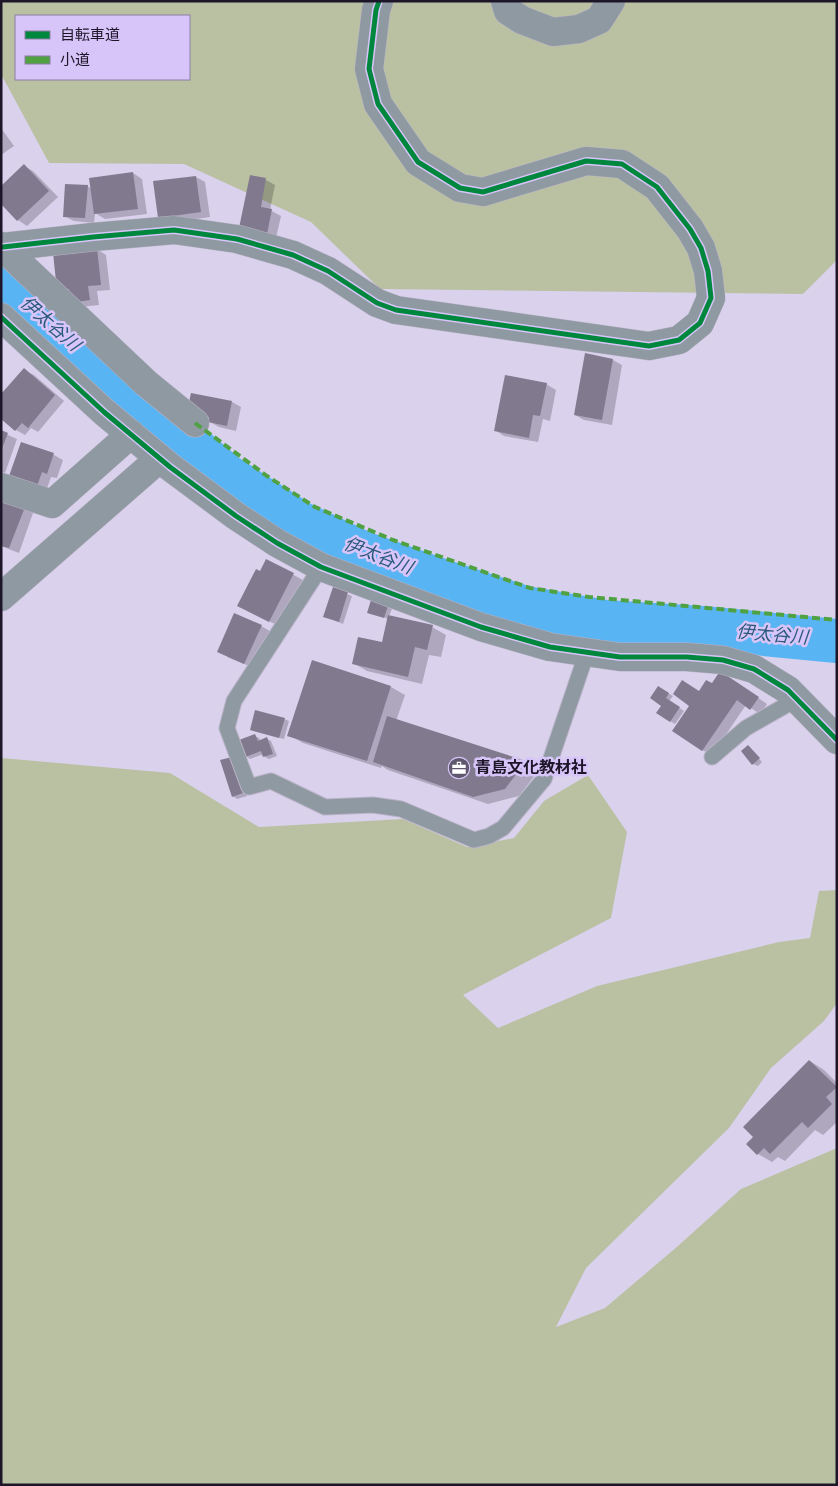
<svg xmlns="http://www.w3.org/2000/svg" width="838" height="1486" font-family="'Sofia Sans Condensed','Noto Sans JP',sans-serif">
  <rect width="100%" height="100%" fill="#dad1ed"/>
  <path fill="#bac1a3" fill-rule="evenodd" d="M1,1H837V260L803,294L380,289L311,222L184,164L49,163L1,74ZM16,16H189V79H16Z
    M2,758L170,773L259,827L403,819L467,847L514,838L544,801L588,775L627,832L611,918L463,995L498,1028L597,986L779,942L810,938L819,891L837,890V1003L824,1021L771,1068L729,1128L586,1268L556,1327L605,1308L678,1246L741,1189L837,1148V1485H1Z"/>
  <path fill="#0003" d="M1,128L14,146L1,155Z
    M24,166L33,171L58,197L27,226L18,220L1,203Z
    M133,173L142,179L147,214L105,219L95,213L94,223L74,221L64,216L87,186L92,189Z
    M196,177L205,182L210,217L168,223L159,217Z
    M251,177L266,180L275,185L270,210L281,216L276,238L250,233Z
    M97,249L106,255L110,290L97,291L99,305L80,307L59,290Z
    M586,355L613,360L622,365L612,425L584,420L575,415Z
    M24,370L34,375L64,401L38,432L31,428L25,435L16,430Z
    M546,384L556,390L550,421L543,419L538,442L504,436L495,430Z
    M232,402L241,407L236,431L219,427L210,422V420L198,417Z
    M1,432L17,439L5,473L1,472Z
    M22,443L54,455L63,460L57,478L51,477L45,494L18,484Z
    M1,504L26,509L33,513L19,553L1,546Z
    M266,560L303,580L279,626L248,611L260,573Z
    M333,589L352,596L343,624L325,616Z
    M387,607L392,609L389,616L432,627L446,635L441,657L429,655L422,684L367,671L353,663L383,644L389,619L373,614Z
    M261,626L270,631L254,668L227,657Z
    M730,678L767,704L760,714L746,705L712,755L702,750L700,692L712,685Z
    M391,687L405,695L396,721L526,762L539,770L519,796L488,804L388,770L382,766L381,768L303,743L289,735Z
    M663,690L673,696L669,701L684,711L675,724L670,721L662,705Z
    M284,719L289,721L284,739L256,732L252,729Z
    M255,736L259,738L261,741L267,739L271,741L277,756L269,759L265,757L264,754L250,759L246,756Z
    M748,746L751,748H749L762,762L758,766L753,764Z
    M236,761L247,796L237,799L233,796Z
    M810,1061L824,1070L837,1083V1122L823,1135L815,1130L785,1161L778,1157L772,1162L758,1154L748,1144Z"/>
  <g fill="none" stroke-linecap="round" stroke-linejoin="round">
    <path stroke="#58b4f2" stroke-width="44" d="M1,282L225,475L300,523L363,553L448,583L525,608L605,622L702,628L837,641"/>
  </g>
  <path fill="#817a8e" d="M24,164L49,191L17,221L1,204V186Z
    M133,172L138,209L94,214L89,178Z
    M250,175L266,178L261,207L272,209L267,234L239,228Z
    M196,176L201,212L158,218L153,181Z
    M65,184L88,185L85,218L63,217Z
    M97,248L101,285L88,286L90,300L70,303L69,289L57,291L53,253Z
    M585,353L613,359L602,420L574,415Z
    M24,368L55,395L28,428L22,423L15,431L1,419V394Z
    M505,375L547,383L540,416L533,415L529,438L494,431Z
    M191,393L232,401L227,426L208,422L209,417L187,412Z
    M1,430L8,433L1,451Z
    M21,442L54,453L47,474L42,472L36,489L8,479Z
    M7,496L25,507L9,548L1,546V502L4,503Z
    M266,559L294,573L269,622L237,606L256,569L260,571Z
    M333,587L348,592L339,622L323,617Z
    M371,600L388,606L384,618L367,613Z
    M234,613L262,625L244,664L217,652Z
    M388,615L433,625L427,650L415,647L408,677L352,664L358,637L382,642Z
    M312,660L391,686L367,761L287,736Z
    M720,671L759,697L750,710L737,700L702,751L672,731L689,706L673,694L682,680L699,691L706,680L712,683Z
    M658,686L669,693L666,698L680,707L670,722L656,713L661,706L650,698Z
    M255,710L285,718L279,738L250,730Z
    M387,716L526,761L505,789L473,797L373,762Z
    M255,734L258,741L267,737L273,754L263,757L261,751L245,757L239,740Z
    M748,745L760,758L752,765L741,751Z
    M232,757L243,793L232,797L220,760Z
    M809,1060L837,1087L826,1097L832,1104L808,1128L802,1122L770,1154L764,1148L757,1155L746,1144L753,1137L743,1127Z"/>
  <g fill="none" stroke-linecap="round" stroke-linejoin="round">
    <g stroke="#b9b2c7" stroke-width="17">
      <path id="lane" d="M321,567L234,701L227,728L249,787L271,781L325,807L373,805L401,809L474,840L489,836L503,828L544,779L587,652
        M712,757L746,728L797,699"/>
    </g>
    <g stroke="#b9b2c7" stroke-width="29">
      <path id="street" d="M505,1L508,11L522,20L553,32L579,29L599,20L611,1
        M1,246L146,383L195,423
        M3,247L93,237L174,230L237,239L293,255L328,271L377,303L396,310L649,346L679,340L700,323L711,298L708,271L701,248L690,229L657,187L622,164L586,161L483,192L460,188L418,162L378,104L369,69L376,10L379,1
        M1,317L104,412L170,467L236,516L277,543L321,567L481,627L550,647L620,657H687L723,660L754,669L788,690L837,740
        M1,487L52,504L131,434
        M1,597L159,459"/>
    </g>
    <use href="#lane" stroke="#8e99a1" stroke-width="15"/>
    <use href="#street" stroke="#8e99a1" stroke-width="28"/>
    <path stroke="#4fa142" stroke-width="4" stroke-dasharray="8 4" stroke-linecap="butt" d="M195,423L267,476L315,507L393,540L530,588L589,597L837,620"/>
    <g stroke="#d7c5f9" stroke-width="8">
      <path id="cycleway" d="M3,247L93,237L174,230L237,239L293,255L328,271L377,303L396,310L649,346L679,340L700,323L711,298L708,271L701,248L690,229L657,187L622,164L586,161L483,192L460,188L418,162L378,104L369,69L376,10L379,1
        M1,317L104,412L170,467L236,516L277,543L321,567L481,627L550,647L620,657H687L723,660L754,669L788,690L837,740"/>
    </g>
    <use href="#cycleway" stroke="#00873e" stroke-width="5"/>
  </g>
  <defs>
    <g id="office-disc" transform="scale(1.125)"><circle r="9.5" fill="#5f576d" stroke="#d7c5f9"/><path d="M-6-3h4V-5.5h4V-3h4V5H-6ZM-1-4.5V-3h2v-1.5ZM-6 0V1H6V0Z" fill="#fff"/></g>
  </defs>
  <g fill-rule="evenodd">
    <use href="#office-disc" x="459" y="768"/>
  </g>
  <g text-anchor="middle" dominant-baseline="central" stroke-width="5" stroke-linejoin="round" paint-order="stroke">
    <g font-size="16" font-weight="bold" fill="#1d1628" stroke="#d7c5f9" text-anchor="start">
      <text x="475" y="768">青島文化教材社</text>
    </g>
    <g font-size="18" font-style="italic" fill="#2a5979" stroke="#d7c5f9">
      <text transform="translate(50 324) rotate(41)">伊太谷川</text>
      <text transform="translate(378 556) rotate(21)">伊太谷川</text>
      <text transform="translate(772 635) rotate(5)">伊太谷川</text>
    </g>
  </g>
  <rect width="838" height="1486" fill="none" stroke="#1d1628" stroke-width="5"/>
  <rect x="15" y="15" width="175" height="65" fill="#d7c5f9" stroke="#8d7fa5"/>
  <rect x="25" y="31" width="25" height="8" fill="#00873e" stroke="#8d7fa5"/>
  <text x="60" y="40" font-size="15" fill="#1d1628">自転車道</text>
  <rect x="25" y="56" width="25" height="8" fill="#4fa142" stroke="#8d7fa5"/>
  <text x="60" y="65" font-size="15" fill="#1d1628">小道</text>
</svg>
